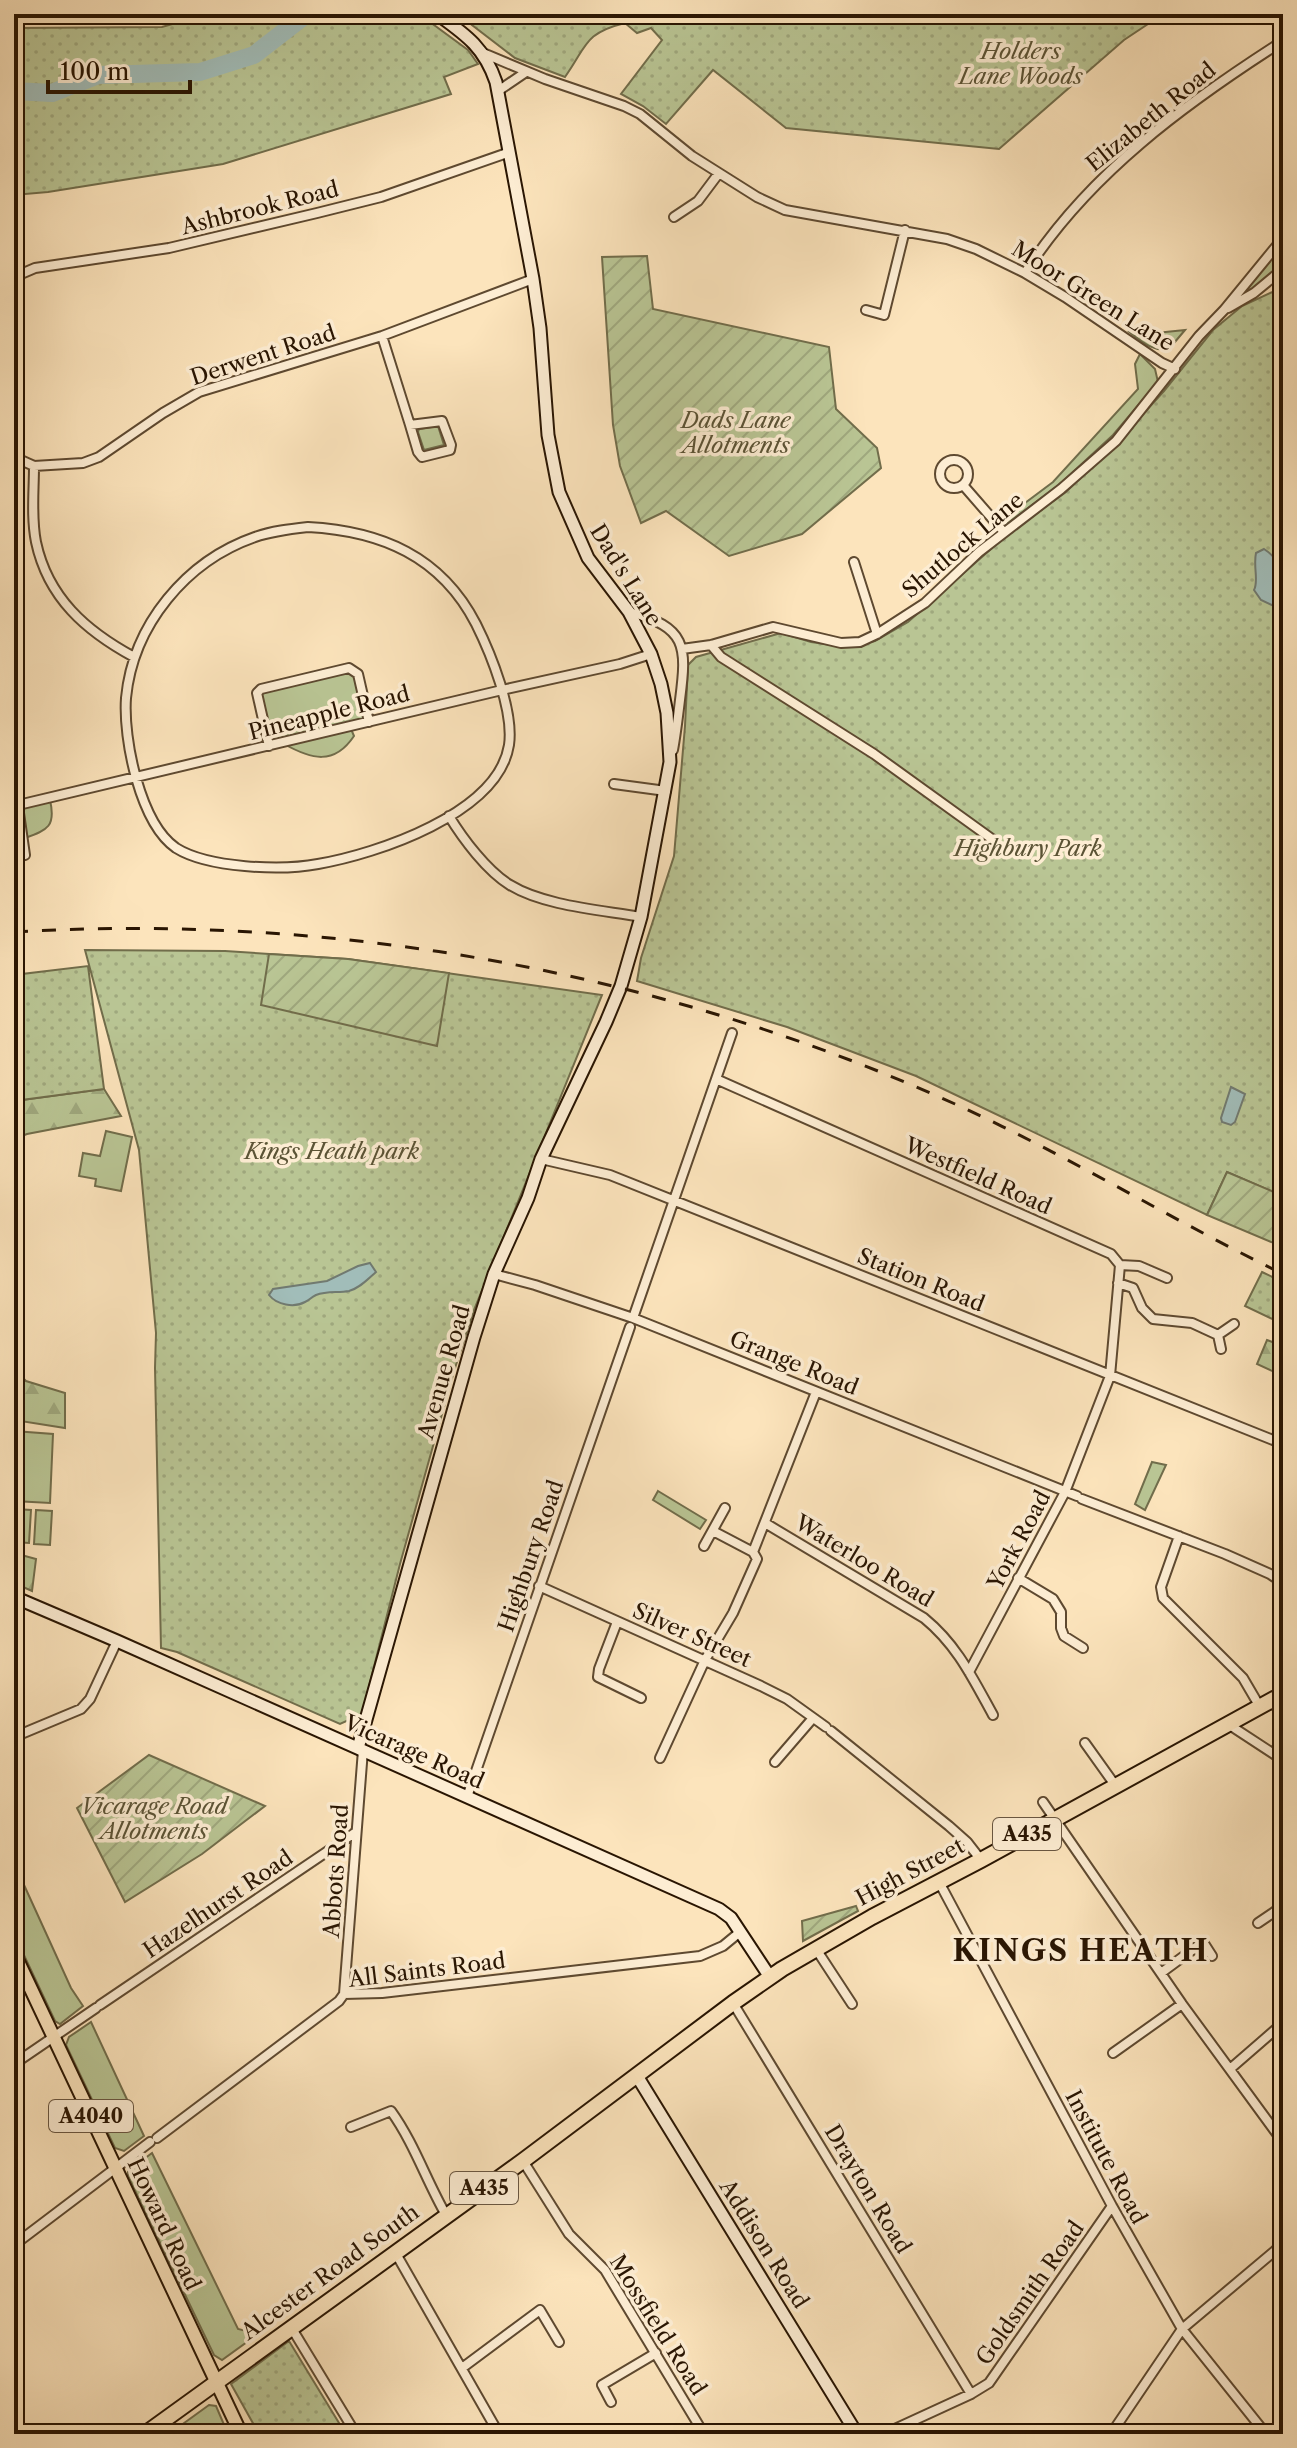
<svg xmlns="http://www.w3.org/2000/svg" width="1297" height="2448" font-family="'Libre Caslon Text',serif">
  <defs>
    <pattern id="forest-firs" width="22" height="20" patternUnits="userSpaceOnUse" patternTransform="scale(2)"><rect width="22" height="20" fill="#b9c594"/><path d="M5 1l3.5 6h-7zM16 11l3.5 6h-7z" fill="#9fa87e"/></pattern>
    <pattern id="park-dots" width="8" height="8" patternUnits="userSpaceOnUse" patternTransform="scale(2)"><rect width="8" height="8" fill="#b9c594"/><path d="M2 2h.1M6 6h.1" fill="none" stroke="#9fa87e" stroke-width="1.8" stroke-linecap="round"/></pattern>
    <pattern id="garden-furrows" width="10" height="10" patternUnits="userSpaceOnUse" patternTransform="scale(2)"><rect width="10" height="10" fill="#b9c594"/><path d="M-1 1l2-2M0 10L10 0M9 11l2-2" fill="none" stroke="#9fa87e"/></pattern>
  </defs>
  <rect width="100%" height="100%" fill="#fce4bc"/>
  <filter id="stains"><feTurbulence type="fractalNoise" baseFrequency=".0025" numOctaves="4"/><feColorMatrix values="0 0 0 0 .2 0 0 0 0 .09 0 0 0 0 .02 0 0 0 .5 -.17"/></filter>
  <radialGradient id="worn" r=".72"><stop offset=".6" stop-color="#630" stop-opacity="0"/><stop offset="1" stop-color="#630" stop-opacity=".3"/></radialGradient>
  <path fill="#b9c594" stroke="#716d4b" stroke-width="2" d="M1283,242C1283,248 1284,256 1283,262C1280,277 1243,297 1230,304Z
    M1185,330L1169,349C1152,352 1141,341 1128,331L1146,334Z
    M1140,354L1155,369L1158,382L1113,435L1060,484L1004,526L1001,521L1053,482L1138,389L1135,364Z
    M438,426L444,445L424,450L418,432L419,429Z
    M349,670L357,677L367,720L270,744L259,692Z
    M351,729L354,736C334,766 311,759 284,744Z
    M50,800C56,826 48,830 25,838L20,807Z
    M106,1131L132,1137L121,1191L95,1186L96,1179L79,1176L83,1153L100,1156Z
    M14,1431L53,1434L50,1503L14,1501Z
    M1152,1462L1166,1465L1145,1510L1135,1504Z
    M658,1491L706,1520L700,1529L653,1500Z
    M15,1509L31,1510L29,1543L14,1542Z
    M36,1510L52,1511L50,1545L34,1544Z
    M14,1863L71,1988L83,2006L60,2024L55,2021L14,1934Z
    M91,2022L144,2136L124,2151L115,2148L66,2045L69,2037Z
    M152,2153L238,2329L258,2334L222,2360L214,2355L128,2176V2171Z
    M209,2405L216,2406L228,2434H169Z"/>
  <path fill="url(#forest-firs)" stroke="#716d4b" stroke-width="2" d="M104,1089L121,1116L27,1134L14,1139V1101Z
    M1267,1340L1283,1346V1376L1257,1364Z
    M14,1369L26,1381L65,1393V1428L14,1420Z
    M14,1553L36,1559L32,1591L14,1583Z"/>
  <path fill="url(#park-dots)" stroke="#716d4b" stroke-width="2" d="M207,14H419L468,50L478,64L444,77L451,94L223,164L48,192L14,195V28L162,27Z
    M480,14H1163L1124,40L999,149L786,128L713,70L666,124L643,106L621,94L662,40L651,28L637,33L625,23C584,33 587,46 565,77L515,58L472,25Z
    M1283,287V1196L1227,1172L1207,1215L916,1076L787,1027L637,981L641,958L674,856L685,726L688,665L696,657L781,633L811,642L846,647L875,641L908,622L1007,535L1066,492L1116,444L1164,391L1213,330L1242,306Z
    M85,950L225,951L348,959L602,995L474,1310L454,1371L400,1564L362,1714L340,1724L177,1652L161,1648L155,1368L156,1333L139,1150Z
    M88,966L104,1089L14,1101V975Z
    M1262,1272L1283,1282V1324L1245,1306Z
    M289,2341L339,2423L322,2434H259L231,2384Z"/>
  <path fill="url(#garden-furrows)" stroke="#716d4b" stroke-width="2" d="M647,256L653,309L829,347L836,409L877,448L881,468L802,534L729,556L666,511L641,523L620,466L613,425L602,257Z
    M269,954L348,959L449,973L437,1046L261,1005Z
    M1227,1172L1283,1196V1247L1207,1215Z
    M149,1755L265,1806L202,1854L125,1902L77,1808Z
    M856,1906L858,1911L803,1941L802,1921Z"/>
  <path fill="#a1bdb9" stroke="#717a70" stroke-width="2" d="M1264,549C1289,565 1283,588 1283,615L1274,606L1261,600L1254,590C1259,581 1253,567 1256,553Z
    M1231,1087L1245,1094L1235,1122L1231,1125L1222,1122L1221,1118Z
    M370,1263L376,1272C368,1279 360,1288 349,1291C338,1293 327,1291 316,1295C310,1298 311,1299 305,1302C294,1308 277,1305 269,1295L273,1289L327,1281L358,1266Z"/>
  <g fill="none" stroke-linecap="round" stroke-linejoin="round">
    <path stroke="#a1bdb9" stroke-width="18" d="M14,91L52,93L98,75L200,72L254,55L307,14"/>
    <g stroke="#5e4930" stroke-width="12">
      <path id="street" d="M483,53L545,79L624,106L640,114L692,156L757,197L785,210L947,239L976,249L1025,273L1065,297L1162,363L1175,369
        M498,91L526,72
        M674,217L698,201L719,173
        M1025,273C1088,174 1186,103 1283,41
        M14,277L35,268L169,248L317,213L381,197L510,152
        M1228,308L1254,293L1283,269
        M866,310L884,315L905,230
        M382,336L410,425L442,421L451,445L450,450L422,457L418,452L410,425
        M14,457L34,466L83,463L99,457L163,413L199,392L382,336L533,279
        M940 474a14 14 0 1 1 28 0a14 14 0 1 1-28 0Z
        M34,466C34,491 31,517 36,542C48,598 86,631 134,657
        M963,485L1003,531
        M308,527C381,531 441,556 476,624C491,654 514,711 509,745C498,814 376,854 318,864C281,871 208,868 176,848C140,823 123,739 126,698C133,625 186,561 255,537C272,531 290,529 308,527Z
        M854,562L877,634
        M629,612C687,627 687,646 680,700C678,717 676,734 673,750
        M711,645L721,657L874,754L992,839
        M682,649L711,645L773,627L841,643L860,642L877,634L925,603L979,552L1061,489L1116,441L1199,336L1224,310L1283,238
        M269,746L257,693L261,689L349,668L358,674L369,722
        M614,784L666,791
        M14,806L502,690L620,664L651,654
        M18,806L25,855
        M449,816C463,839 487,871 510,885C544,906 602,910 641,917
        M716,1079L1111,1254L1120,1265L1110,1376L1065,1492L969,1672
        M541,1159L610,1175L1283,1444
        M1120,1265L1139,1266L1167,1278
        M494,1274L535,1285L633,1318L1077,1496
        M1118,1283L1133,1288L1142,1308L1153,1319L1192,1323L1218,1335
        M633,1318L732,1033
        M1221,1349L1218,1335L1234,1324
        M1082,1499L1225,1554L1270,1574L1283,1583
        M765,1523L924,1618C957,1645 972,1677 993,1715
        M1179,1536L1161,1587L1163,1598L1243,1678L1260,1707
        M704,1546L725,1508
        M753,1552L816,1392
        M1018,1578L1053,1599L1061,1612V1628L1064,1636L1083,1648
        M539,1586L761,1686L787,1699L826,1727
        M617,1622L599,1669L598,1677L641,1698
        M1228,1724L1283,1760
        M831,1731L949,1826L967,1842L981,1860
        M14,1737L81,1709L90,1699L117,1641
        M1085,1743L1115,1785
        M660,1758L705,1660L733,1613L757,1559L753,1552L713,1531
        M775,1762L813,1718
        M467,1797L630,1327
        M1043,1802L1182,2004L1283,2142
        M939,1882L1112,2206L1182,2329L1266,2434
        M1258,1923L1283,1906
        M816,1949L852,2004
        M1161,1973L1203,1942L1212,1956
        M344,1994L363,1750
        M733,2003L971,2394
        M100,2005L356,1832
        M1113,2053L1182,2004
        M14,2064L96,2008
        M1230,2069L1283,2023
        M351,2127L391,2111C414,2143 426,2180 446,2215
        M157,2138L339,2001L344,1994L382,1993L700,1956L723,1946L740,1932
        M523,2161L569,2234L605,2270L704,2434
        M14,2245L150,2142
        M395,2252L499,2434
        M291,2327L356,2434
        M462,2368L540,2310L559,2342
        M611,2402L602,2385L656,2353
        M884,2434L971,2394L989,2383L1112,2206
        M1111,2434L1182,2329L1283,2244"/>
    </g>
    <g stroke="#291502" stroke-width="15">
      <path id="secondary" d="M14,1597L117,1641L719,1909L731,1918L770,1977
        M358,1748L474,1337L494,1274L528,1198L541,1159L606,1022L621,986L641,917L670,762L667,713L661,684L651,654L629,612L588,558L559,492L548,435L540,328L533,279L496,82C484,47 466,35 437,14
        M637,2076L857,2434"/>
    </g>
    <g stroke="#291502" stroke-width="16">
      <path id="primary" d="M14,1953L241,2434"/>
    </g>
    <g stroke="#291502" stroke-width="18">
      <path id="highway" d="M145,2434L524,2160L733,2003L782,1969L872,1917L981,1860L1283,1694"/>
    </g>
    <use href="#street" stroke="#fdedd3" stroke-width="8"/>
    <use href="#secondary" stroke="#fdedd3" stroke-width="11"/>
    <use href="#primary" stroke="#fce4bc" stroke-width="12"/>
    <use href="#highway" stroke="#fce4bc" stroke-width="14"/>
    <path stroke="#291502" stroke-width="3" stroke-dasharray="14 14" stroke-linecap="butt" d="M14,932C335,913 662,971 955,1104C1067,1155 1172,1220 1283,1274"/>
  </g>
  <g text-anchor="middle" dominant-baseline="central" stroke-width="7" stroke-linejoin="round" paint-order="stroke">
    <g fill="#fdedd3" stroke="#695641" stroke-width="2">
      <rect x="993" y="1818" width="68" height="32" rx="6"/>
      <rect x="49" y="2100" width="84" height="32" rx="6"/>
      <rect x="450" y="2172" width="68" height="32" rx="6"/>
    </g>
    <g font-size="20" font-weight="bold" fill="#291502">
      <text x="1027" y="1834">A435</text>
      <text x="91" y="2116">A4040</text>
      <text x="484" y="2188">A435</text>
    </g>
    <g font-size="22" font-style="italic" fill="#5b5335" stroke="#fdedd3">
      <text x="1021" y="51">Holders<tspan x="1021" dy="25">Lane Woods</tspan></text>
      <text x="736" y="420">Dads Lane<tspan x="736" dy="25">Allotments</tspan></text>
      <text x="1028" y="848">Highbury Park</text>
      <text x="332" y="1151">Kings Heath park</text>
      <text x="154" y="1806">Vicarage Road<tspan x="154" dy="25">Allotments</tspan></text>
    </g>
    <g font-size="22" fill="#291502" stroke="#fdedd3">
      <text transform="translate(1151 117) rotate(-39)">Elizabeth Road</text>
      <text transform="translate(260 208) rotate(-14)">Ashbrook Road</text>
      <text transform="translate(1093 296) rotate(32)">Moor Green Lane</text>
      <text transform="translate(263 355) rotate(-18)">Derwent Road</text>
      <text transform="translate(963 545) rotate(-40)">Shutlock Lane</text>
      <text transform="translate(626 575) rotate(58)">Dad's Lane</text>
      <text transform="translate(329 713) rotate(-14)">Pineapple Road</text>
      <text transform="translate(978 1176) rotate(24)">Westfield Road</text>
      <text transform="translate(921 1280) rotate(22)">Station Road</text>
      <text transform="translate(794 1363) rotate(22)">Grange Road</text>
      <text transform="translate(444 1372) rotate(-74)">Avenue Road</text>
      <text transform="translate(1019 1540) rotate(-62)">York Road</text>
      <text transform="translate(531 1556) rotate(-71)">Highbury Road</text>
      <text transform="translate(864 1561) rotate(31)">Waterloo Road</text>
      <text transform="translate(692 1635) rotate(24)">Silver Street</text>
      <text transform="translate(414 1752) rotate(24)">Vicarage Road</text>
      <text transform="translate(336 1871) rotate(-86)">Abbots Road</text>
      <text transform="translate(910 1872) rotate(-28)">High Street</text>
      <text transform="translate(218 1904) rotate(-34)">Hazelhurst Road</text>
      <text transform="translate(427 1970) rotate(-7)">All Saints Road</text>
      <text transform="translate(1106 2157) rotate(62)">Institute Road</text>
      <text transform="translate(868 2189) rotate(59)">Drayton Road</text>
      <text transform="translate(164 2224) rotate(65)">Howard Road</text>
      <text transform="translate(764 2244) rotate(58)">Addison Road</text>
      <text transform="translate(330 2272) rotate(-36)">Alcester Road South</text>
      <text transform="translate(1030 2293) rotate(-55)">Goldsmith Road</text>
      <text transform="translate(658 2325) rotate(58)">Mossfield Road</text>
    </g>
    <g font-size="30" font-weight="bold" letter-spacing="2" fill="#291502" stroke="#fdedd3">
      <text x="1081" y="1950">KINGS HEATH</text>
    </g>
  </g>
  <rect width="1297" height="2448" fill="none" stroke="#fce4bc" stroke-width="48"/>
  <rect x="16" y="16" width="1265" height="2416" fill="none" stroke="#291502" stroke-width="4"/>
  <rect x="24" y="24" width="1249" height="2400" fill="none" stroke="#291502" stroke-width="2"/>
  <path d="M48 80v12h142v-12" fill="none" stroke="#291502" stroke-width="4"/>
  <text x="60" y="80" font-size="24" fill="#291502" stroke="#fdedd3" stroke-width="6" paint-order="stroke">100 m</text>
  <rect width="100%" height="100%" filter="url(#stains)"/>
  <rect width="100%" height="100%" fill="url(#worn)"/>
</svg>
